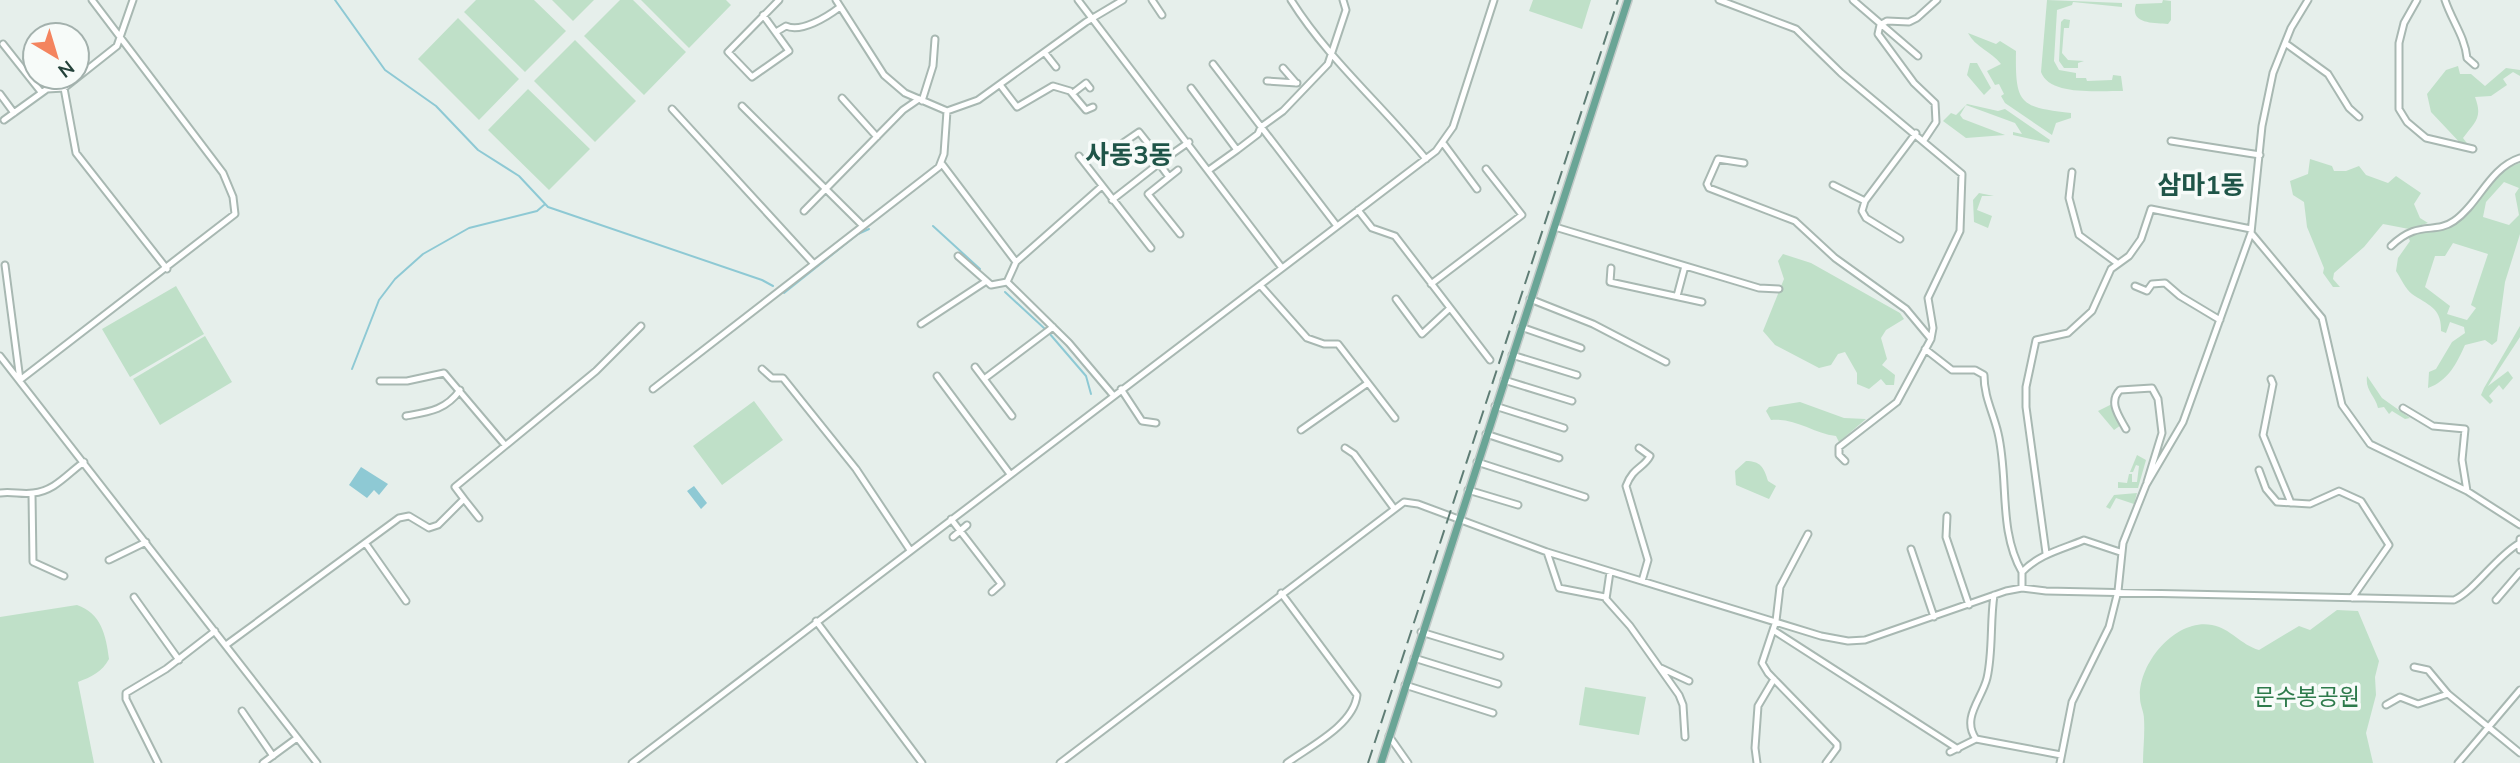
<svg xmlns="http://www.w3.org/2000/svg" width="2520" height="763" font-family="'Nunito Sans','Noto Sans KR',sans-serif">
  <rect width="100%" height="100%" fill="#e6efeb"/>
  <path fill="#bfe0c8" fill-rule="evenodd" d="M476,0H534L566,31L525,72L464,12Z
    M552,0H594L573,21Z
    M620,0H633L686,52L644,95L584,36Z
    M641,0H726L731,5L689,48Z
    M1533,0H1591L1582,29L1529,11Z
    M2047,0L2122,3V7L2073,2L2072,5L2057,10L2054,61L2059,70L2076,73V78H2086L2087,81L2112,80L2113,75L2121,76L2123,91C2101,90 2050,97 2041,72Z
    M2163,0L2171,1V20L2168,24C2154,23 2129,24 2136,4L2162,3Z
    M458,18L519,79L479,120L418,59Z
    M2064,19L2070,20L2069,28H2064L2062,53L2068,60L2084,61L2078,63V68H2064L2059,61L2061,22Z
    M1968,33L1996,44L2000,41L2016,51C2015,105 2020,107 2071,113V118L2056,123L2052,135L2005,103L2001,96L2004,94L1999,84L1995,85L1987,71L2001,64C1991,51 1975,47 1968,33Z
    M575,40L636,101L595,142L534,81Z
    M1970,63H1977L1991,88L1984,95L1967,75Z
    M2458,66L2460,74H2471L2485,86L2506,68L2520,70V76L2513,72L2503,79L2507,85L2491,96L2475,97C2483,118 2475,122 2463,138L2469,146L2464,147L2431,112L2427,94L2446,70Z
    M528,89L590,149L549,190L488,130Z
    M1967,104L1998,111L2005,109L2050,140L2049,143L2013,135V132L2022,134L2015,123L1966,105L1960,115L1963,119L2005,135L1966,138L1943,121L1951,113L1956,115Z
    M2310,159L2332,166L2334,171H2346L2359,166L2366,175L2388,183L2396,176L2421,193L2414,204L2420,218L2428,223L2409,229L2383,224L2364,247L2334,273L2333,279L2340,287H2333L2323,273L2324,268L2307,227L2304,202L2293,195L2290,181L2308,174Z
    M2520,163V234L2505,282L2497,341L2492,345L2485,340L2465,345C2457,363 2448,381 2428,388L2429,372L2436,369L2452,342L2465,333L2464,327L2450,322L2446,333L2441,331C2442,308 2428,305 2412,294C2406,290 2400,277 2396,271L2398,258L2410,241L2407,235L2451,226L2504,169ZM2504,182L2519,188L2515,194L2519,215L2509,225L2483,217L2486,202ZM2453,243L2488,254L2471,305L2476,308L2467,320L2447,314L2450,306L2425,287L2435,256H2445Z
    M1979,193L1994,196H1982L1977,210L1992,216L1988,228L1974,222L1973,200Z
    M1783,254L1811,263L1900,313L1904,319L1886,330L1881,338L1887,359L1882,365L1895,375L1894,385H1886L1881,379L1869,389L1857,384V373L1845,352L1838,354L1831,365L1819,368L1775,345L1763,331L1784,279L1778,261Z
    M176,286L204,334L130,377L102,329Z
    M2520,326V337L2488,386L2508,371L2513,378L2503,390L2499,385L2489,396L2493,401L2490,404L2481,395L2484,388Z
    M205,336L232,382L160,425L133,379Z
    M2367,376L2382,398L2410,418L2405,419L2392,411L2389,414L2384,407L2378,408C2375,395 2365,391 2367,376Z
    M754,401L783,440L722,485L693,446Z
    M1800,402L1844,418L1866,419L1839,442L1836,436C1813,433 1794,417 1771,420L1766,411L1769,407Z
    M2112,404L2121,425L2114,430L2098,411Z
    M2137,455L2146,460L2138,488H2118V482L2127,483L2129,474H2132V482H2137L2139,466L2136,465L2133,472H2130Z
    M1746,461C1760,461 1764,467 1768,481L1776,486L1769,499L1736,485L1735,471Z
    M2137,493L2134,504L2116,498L2110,509L2106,507L2114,495Z
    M77,605C101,613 106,635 109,659C102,672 91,677 78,682L94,763H0V617Z
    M2337,610L2358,611L2379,661L2375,677L2376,695L2366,733L2373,763H2143C2143,749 2145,734 2144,719C2144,712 2140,705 2140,698C2138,663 2176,618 2212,625C2230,628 2241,645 2259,650L2299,626L2310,630Z
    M1585,687L1646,697L1639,735L1579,725Z"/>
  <path fill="#8ec9d4" d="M361,467L388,484L379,495L374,490L367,498L349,485Z
    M694,486L707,503L701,509L687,491Z"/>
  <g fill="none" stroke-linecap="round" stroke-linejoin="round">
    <path stroke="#8ec9d4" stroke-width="2" d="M335,0L385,70L436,106L478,150L519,176L548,207L762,280L773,286
      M933,226L980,269
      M1005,292L1045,329
      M784,293L858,234L869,229
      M1049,333L1086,376L1091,394
      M352,369L379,300L395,279L423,254L469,228L537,211L544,205"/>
    <g stroke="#a8b8b2" stroke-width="9">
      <path id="minor" d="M836,0L884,75L905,93L947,111L978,100L1086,22L1123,0
        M1078,0L1282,268
        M1152,0L1162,15
        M1291,0C1328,59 1382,105 1426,159
        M1719,0L1796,29L1841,73L1962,174L1960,231L1928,298L1933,328L1931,339L1897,402L1839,447V455L1845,461
        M1853,0L1918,56
        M2417,0L2404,23L2399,43V109L2407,122L2426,138L2473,149
        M2445,0C2452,21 2465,37 2467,58L2475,65
        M763,15L789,51L752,77L728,52L779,0
        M776,32L786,26C801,33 827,17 840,7
        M2285,43L2328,74L2349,108L2359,117
        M3,44L41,92
        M1045,53L1056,67
        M1213,64L1337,226
        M1283,68L1296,83
        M1267,81L1297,83
        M1001,86L1017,107L1053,86L1070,91L1086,110L1093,107
        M64,88L76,153L167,269
        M1191,88L1237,150L1258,134L1261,127L1283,111L1328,64L1346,10L1343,0
        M1073,93L1086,83L1090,88
        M0,94L14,113
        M842,98L877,137
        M922,101L933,66L935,39
        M742,106L862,225
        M672,109L814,264
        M4,120L47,89L64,88L117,46L133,0
        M1924,140L1936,122L1935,103L1914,83L1878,34L1880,25L1887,21L1909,22L1917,18L1937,0
        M2171,141L2260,155
        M1123,143L1139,132L1162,161L1189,142
        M1443,143L1477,189
        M1079,156L1151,248
        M1744,163L1718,159L1707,184L1709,188L1795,221L1835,258L1906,309L1931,339
        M942,164L1016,262L1007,282L991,285L958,256
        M1178,170L1148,194L1180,234
        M1209,170L1237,150
        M2072,172L2069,198L2079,235L2117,263
        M1833,185L1865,201
        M1112,200L1162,161L1161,166L1169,177
        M1358,210L1372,228L1395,236L1490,360
        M804,211L903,110L919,99
        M1555,227L1759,288L1779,289
        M2251,233L2322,318L2342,405L2370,444L2467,491
        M1900,239L1866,218L1862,211L1865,201L1916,133
        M2391,246C2419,219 2434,235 2454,221C2479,204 2489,168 2520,158
        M1016,262L1102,186
        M5,265L20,380
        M1611,268L1610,282L1702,302
        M1007,282L1069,343L1113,395
        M1431,284L1522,215L1486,169
        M1260,285L1307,338L1324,344H1338L1395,418
        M2135,286L2147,291L2152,284L2165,283L2180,296L2220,320
        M1677,296L1685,266
        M1396,299L1422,334L1450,308
        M1530,299L1593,324L1666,362
        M921,324L985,282
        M1521,327L1581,348
        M1925,349L1952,370H1975L1984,375C1984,397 1993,412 1998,433C2009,479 1998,530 2022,572
        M1512,355L1577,375
        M0,356L317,763
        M975,367L1012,416
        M762,369L772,378H783L856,469L910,550
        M937,376L1010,474
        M984,379L1053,327
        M2271,379L2273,384L2263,435L2291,503
        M20,380L235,214L233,197L223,173L92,0
        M1504,380L1572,401
        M380,381H407L444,373L505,445
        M653,389L939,167L944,154L947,111
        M1121,389L1142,421L1156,423
        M1495,406L1564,428
        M2403,408L2433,426L2465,429L2462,460L2467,491L2520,525
        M406,416C429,412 446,410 460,390
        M2126,429C2119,416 2108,402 2120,390L2152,388L2158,399L2162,433L2147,482
        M1301,430L1368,383
        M1486,434L1559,458
        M1345,448L1354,454L1393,507
        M1639,448L1650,456C1644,468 1633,467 1626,486L1648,560L1642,581
        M1477,462L1585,497
        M2259,470L2266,489L2277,502L2310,504L2339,491L2361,501L2389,545L2352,598
        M1468,490L1518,505
        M0,493C12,491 22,495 33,493C55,491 68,473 84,462
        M32,494L33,562L64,576
        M464,499L479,518
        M1947,516L1946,537L1969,605
        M951,519L1001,584L992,592
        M1808,534L1780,587L1776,621L1762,663L1768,673L1837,744V748L1826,763
        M953,537L967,525
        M2520,539V550
        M366,544L406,601
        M1911,549L1934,617
        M1547,552L1559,588L1605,597
        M2046,553L2026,407V387L2036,340L2068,333L2092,311L2111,269L2129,256L2141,239L2151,209L2251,229
        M109,560L146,542
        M1610,572L1606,599L1630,626L1679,695L1683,705L1685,737
        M2022,588V572C2039,554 2063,549 2084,540L2120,552
        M1281,593L1357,695C1354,725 1309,747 1287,763
        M134,597L179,660
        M2496,600L2520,572
        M816,621L922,763
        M1773,630L1958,749
        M1421,632L1500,656
        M226,645L399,518L409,516L429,528L438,525L464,499L455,487L596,371L641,326
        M1414,658L1498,684
        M2414,667L2428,670L2448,694L2520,753
        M1661,668L1689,681
        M1405,685L1493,713
        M2386,705L2400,697L2418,704L2448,694
        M242,711L273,756
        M1389,736L1408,763
        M1976,739C1961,718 1982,699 1987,678C1993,652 1990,622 1994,595
        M1950,752L1976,739L2061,755
        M158,763L126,699V693L166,669L215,631
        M263,763L297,738
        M632,763L1436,151L1453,127L1494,0
        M1060,763L1404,502L1418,504L1547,552L1821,636L1848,641L1865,640L2006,591L2022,588L2046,591L2454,600C2474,591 2494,559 2518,544
        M1757,763L1755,748L1758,706L1774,679
        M2060,763L2072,702L2109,627L2118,591L2123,543L2146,485L2183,422L2251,233L2262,126L2273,73L2291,28L2308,0
        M2458,763L2520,690"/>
    </g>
    <g stroke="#c2cac8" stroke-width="10">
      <path id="major" d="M1381,763L1628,0"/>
    </g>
    <use href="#minor" stroke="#fff" stroke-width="5"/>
    <use href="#major" stroke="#6aa596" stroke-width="7"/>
    <path stroke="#5f7d75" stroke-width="2" stroke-dasharray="14 7" stroke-linecap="butt" d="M1368,763L1618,0"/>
  </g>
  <g text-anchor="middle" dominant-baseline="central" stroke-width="7" stroke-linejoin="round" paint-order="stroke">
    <g font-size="23" fill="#2d7a4b" stroke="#f7fbf9">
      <text x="2307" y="697">문수봉공원</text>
    </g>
    <g font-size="26" font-weight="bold" fill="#1f5548" stroke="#f7fbf9">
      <text x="1129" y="155">사동3동</text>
      <text x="2201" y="185">삼마1동</text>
    </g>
  </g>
  <g transform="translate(56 56) rotate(142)"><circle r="33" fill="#f7fbf9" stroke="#a3b1ad" stroke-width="2"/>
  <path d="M0-5L12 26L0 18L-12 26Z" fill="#f4845f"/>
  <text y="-10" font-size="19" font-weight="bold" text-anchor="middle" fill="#24423a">N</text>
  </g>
</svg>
